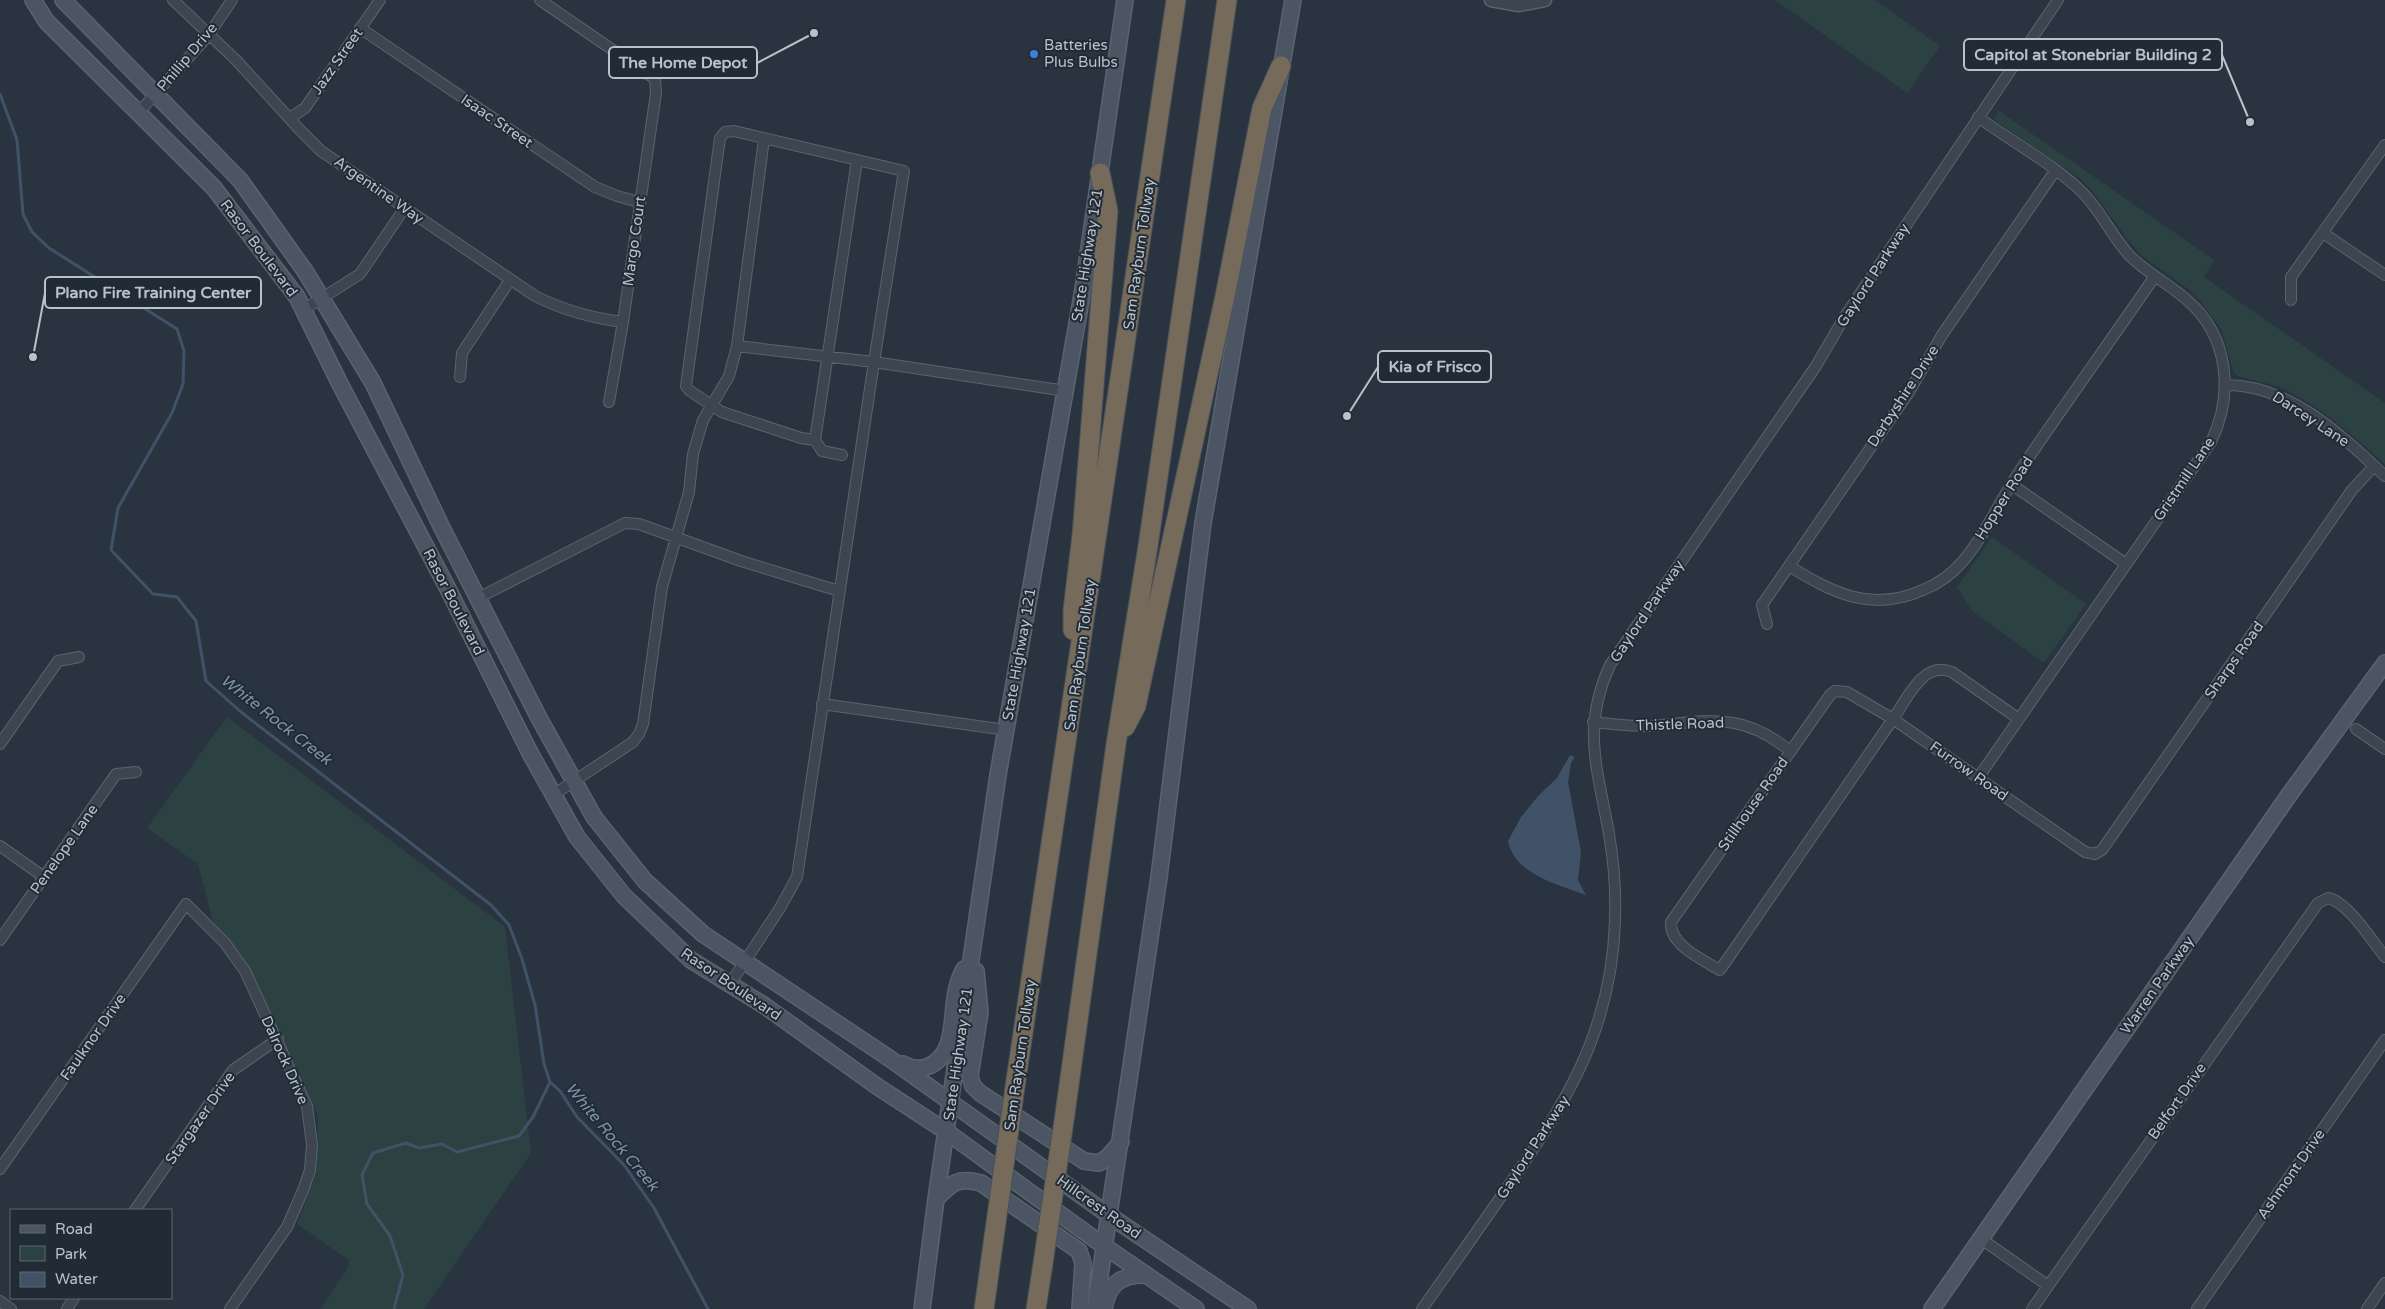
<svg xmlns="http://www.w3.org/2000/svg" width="2385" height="1309" font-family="'Varela Round',sans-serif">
  <rect width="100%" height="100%" fill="#293440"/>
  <path fill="#2c4242" d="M1775,0H1875L1940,46L1907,93Z
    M1999,111L2214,260L2204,277L2385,403V465C2355,436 2322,408 2284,389C2271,382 2241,380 2234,373L2221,329L2195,294L2141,255L2129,241L2094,193L2081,179L1996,121L1994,117Z
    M1992,537L2086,604L2044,663L1972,611L1957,587Z
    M227,717L505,927L531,1153L424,1309H320L347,1269L349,1260L297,1224L316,1174L318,1116L300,1074L242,957L213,922L198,864L147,828Z"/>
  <path fill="#405268" d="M1570,755L1575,757L1571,763L1568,782L1581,852L1578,880L1586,895C1559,885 1514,874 1508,841L1521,817L1539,795L1557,778Z"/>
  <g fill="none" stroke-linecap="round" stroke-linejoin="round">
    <path stroke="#405268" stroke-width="3" d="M0,94L17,140L23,214L32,232L49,248L177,329L184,351L183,384L172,413L118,508L111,550L153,594L177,597L196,621L206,681L241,712L491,905L509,925L522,959L535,1005L544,1064L550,1082L560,1091L577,1117L624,1165L654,1208L708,1309
      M394,1309L403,1275L390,1236L367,1204L362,1175L373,1153L406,1143L419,1148L442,1144L457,1152L519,1136L533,1117L550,1082"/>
    <g stroke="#5a646e" stroke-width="12">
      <path id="minor" d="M173,0L237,61L299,129L321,151L535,296C563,310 591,318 623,322
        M540,0L655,79L656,93L623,322L609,402
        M360,28L595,187L617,196L639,202
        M139,112L208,36L232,0
        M1978,117C2012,142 2052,163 2082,192C2101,211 2112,237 2130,256C2147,273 2169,284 2187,300C2229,336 2234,394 2211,442L1978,778
        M290,118L305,108L380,0
        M764,139L737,346L874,362L904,171L734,131L725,132L720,138L686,386L690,391L722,412L801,438L815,440L822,451L842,455
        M2323,233L2385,275
        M2291,300V277L2385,145
        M303,310L360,274L404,209
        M460,377L462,353L510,280
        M2226,385C2290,385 2341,435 2385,476
        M815,440L857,160
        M2011,484L2126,564
        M1789,566C1833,593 1871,613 1923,590C1938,584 1952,574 1963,561C1984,537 1999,502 2017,475C2062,408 2109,343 2155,276
        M478,598L625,523L639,524L741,561L839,591
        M1767,624L1762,605L1909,392L1942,335L2055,171
        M822,704L1006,730
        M2019,719L1952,672C1923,660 1907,699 1893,719L1720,970C1703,960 1669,945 1671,922L1830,695L1835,691L1847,692L1893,719L2085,852L2095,854L2102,850L2352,490L2374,466
        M1593,722C1613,724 1632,727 1651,726C1708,721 1742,711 1790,751
        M2356,729L2385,749
        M0,744L58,661L79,657
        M553,795L633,742L639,734L643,724L662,587L689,492L693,454L703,420L729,376L737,346
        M0,846L44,877
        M0,940L116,774L136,772
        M730,984L780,908L797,877L874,362L1066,391
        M0,1169L186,904L225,943L245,971L307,1106L312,1145L310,1170L304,1188L287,1227L230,1309
        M135,1210L233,1070L278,1039
        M1980,1238L2047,1285
        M0,1301L11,1309
        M67,1309L74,1298
        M1422,1309C1449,1271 1476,1233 1502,1195C1564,1106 1612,1033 1615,920C1616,892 1614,863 1609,834C1598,770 1581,728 1610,665L1816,366L1845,316L2058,0
        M2032,1309L2318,903L2328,898C2348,902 2372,941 2385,957
        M2197,1309L2385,1040
        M2367,1309L2385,1283"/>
    </g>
    <g stroke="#5a646e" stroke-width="15">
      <path id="tertiary" d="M1491,0L1519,5L1545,0"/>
    </g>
    <g stroke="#5a646e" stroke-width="18">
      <path id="secondary" d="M33,0L46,21L214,188L297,297L340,384L446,585L530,753L577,837L624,896L691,960L765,1006L878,1087L947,1132L1104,1246L1196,1309
        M63,0L240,180L305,271L373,383L442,528L539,718L594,817L645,881L703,934L886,1056L1110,1216L1248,1309
        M976,971L980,1012L970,1076L973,1086L980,1093L1084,1161L1099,1163L1108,1157L1121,1142
        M903,1064C912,1069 920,1070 929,1066C958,1053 950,1013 957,988C958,981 961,975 964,969
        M936,1199C952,1183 957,1177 981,1183L1079,1251L1083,1263L1080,1309
        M922,1309L936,1199L998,775L1083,289L1125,0
        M1095,1309L1159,877L1203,523L1293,0
        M1104,1309C1108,1283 1122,1274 1147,1275
        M1932,1309L2289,795L2385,663"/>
    </g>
    <g stroke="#47515b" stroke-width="21">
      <path id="motorway" d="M1073,630V610L1082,535L1108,211L1100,173
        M1125,727L1136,706L1225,296L1262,108L1281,66
        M1016,1080L1176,0
        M1065,1114L1116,744L1148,546L1227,0
        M984,1309L994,1237
        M1036,1309L1042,1270"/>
    </g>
    <use href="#minor" stroke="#3d4650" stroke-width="10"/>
    <use href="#tertiary" stroke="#3d4650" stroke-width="12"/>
    <use href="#secondary" stroke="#4b5563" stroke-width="15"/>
    <use href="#motorway" stroke="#766a5a" stroke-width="19"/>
    <g stroke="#47515b" stroke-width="21" stroke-linecap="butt">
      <path id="motorway-bridge" d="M994,1237L1016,1080
        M1042,1270L1065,1114"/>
    </g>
    <use href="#motorway-bridge" stroke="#766a5a" stroke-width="19"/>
  </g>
  <circle fill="#3f7fe0" stroke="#212b36" stroke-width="2" cx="1034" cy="54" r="5"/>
  <g text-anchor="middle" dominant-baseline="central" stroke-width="4" stroke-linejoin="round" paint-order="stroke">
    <g font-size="15" fill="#b9c1ca" stroke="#212b36" text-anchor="start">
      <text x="1044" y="45">Batteries<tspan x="1044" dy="17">Plus Bulbs</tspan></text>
    </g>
    <g font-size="15" fill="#b9c1ca" stroke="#212b36">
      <text transform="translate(187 57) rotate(-50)">Phillip Drive</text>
      <text transform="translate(337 61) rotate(-55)">Jazz Street</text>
      <text transform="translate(497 121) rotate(34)">Isaac Street</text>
      <text transform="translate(379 190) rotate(35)">Argentine Way</text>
      <text transform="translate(634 241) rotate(-82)">Margo Court</text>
      <text transform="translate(259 248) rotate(53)">Rasor Boulevard</text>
      <text transform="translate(1139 254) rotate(-82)">Sam Rayburn Tollway</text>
      <text transform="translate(1087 255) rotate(-81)">State Highway 121</text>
      <text transform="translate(1873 275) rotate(-57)">Gaylord Parkway</text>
      <text transform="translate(1903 396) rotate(-57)">Derbyshire Drive</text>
      <text transform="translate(2311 419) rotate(33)">Darcey Lane</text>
      <text transform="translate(2184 479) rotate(-56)">Gristmill Lane</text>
      <text transform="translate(2004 498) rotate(-58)">Hopper Road</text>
      <text transform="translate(454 602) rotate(63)">Rasor Boulevard</text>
      <text transform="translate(1647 611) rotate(-56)">Gaylord Parkway</text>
      <text transform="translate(1019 654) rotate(-80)">State Highway 121</text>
      <text transform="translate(1080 655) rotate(-82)">Sam Rayburn Tollway</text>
      <text transform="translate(2234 660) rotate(-55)">Sharps Road</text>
      <text transform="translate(1680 724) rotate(-2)">Thistle Road</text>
      <text transform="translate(1969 771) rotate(35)">Furrow Road</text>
      <text transform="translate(1753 804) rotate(-55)">Stillhouse Road</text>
      <text transform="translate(64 849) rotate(-55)">Penelope Lane</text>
      <text transform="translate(731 984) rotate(34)">Rasor Boulevard</text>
      <text transform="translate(2157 985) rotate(-55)">Warren Parkway</text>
      <text transform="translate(93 1037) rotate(-55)">Faulknor Drive</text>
      <text transform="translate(958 1054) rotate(-82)">State Highway 121</text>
      <text transform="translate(1020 1055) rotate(-82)">Sam Rayburn Tollway</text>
      <text transform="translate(285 1060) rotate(66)">Dalrock Drive</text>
      <text transform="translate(2177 1101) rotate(-55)">Belfort Drive</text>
      <text transform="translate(200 1118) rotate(-55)">Stargazer Drive</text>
      <text transform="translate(1533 1147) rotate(-57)">Gaylord Parkway</text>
      <text transform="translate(2291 1174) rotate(-55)">Ashmont Drive</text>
      <text transform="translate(1099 1207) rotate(35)">Hillcrest Road</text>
    </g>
    <g font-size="16" font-style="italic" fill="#7c93aa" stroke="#212b36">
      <text transform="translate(276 720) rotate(38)">White Rock Creek</text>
      <text transform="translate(612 1137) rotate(50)">White Rock Creek</text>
    </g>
  </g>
  <path fill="none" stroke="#b9c1ca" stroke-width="2" d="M2250 122L2222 55M814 33L757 63M33 357L45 293M1347 416L1378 367"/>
  <g fill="#b9c1ca" stroke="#212b36" stroke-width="2">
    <circle cx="2250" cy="122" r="5"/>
    <circle cx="814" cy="33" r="5"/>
    <circle cx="33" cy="357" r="5"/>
    <circle cx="1347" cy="416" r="5"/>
  </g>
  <g fill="#212b36" stroke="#b9c1ca" stroke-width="2">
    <rect x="1964" y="39" width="258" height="31" rx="5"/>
    <rect x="609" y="47" width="148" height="31" rx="5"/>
    <rect x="45" y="277" width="216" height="31" rx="5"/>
    <rect x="1378" y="351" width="113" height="31" rx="5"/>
  </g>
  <g font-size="16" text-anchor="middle" font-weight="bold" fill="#b9c1ca">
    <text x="2093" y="60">Capitol at Stonebriar Building 2</text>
    <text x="683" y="68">The Home Depot</text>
    <text x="153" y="298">Plano Fire Training Center</text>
    <text x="1435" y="372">Kia of Frisco</text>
  </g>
  <rect x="10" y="1209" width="162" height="90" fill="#212b36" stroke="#5e6771"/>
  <rect x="20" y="1225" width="25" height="8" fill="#4b5563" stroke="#5e6771"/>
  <text x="55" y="1234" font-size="15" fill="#b9c1ca">Road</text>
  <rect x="20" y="1246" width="25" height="15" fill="#2c4242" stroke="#5e6771"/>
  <text x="55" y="1259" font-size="15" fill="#b9c1ca">Park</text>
  <rect x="20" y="1272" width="25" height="15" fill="#405268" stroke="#5e6771"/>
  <text x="55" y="1284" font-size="15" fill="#b9c1ca">Water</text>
</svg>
